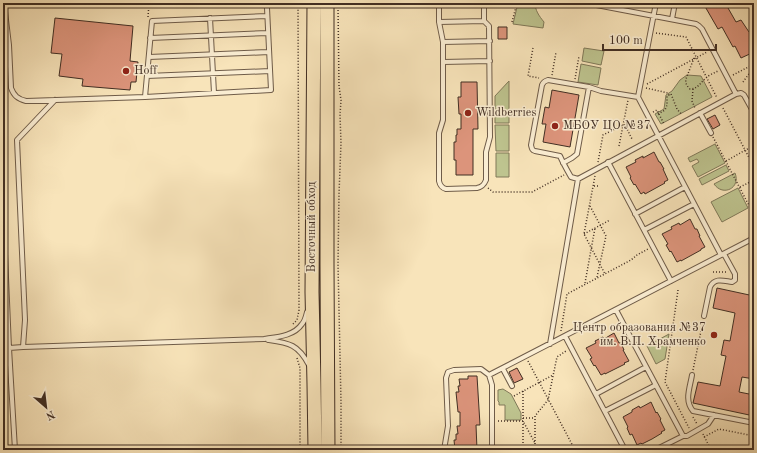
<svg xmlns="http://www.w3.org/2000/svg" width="757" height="453" font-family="'Old Standard TT',serif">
  <rect width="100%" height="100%" fill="#f8e4ba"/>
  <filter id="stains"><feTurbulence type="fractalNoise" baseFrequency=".005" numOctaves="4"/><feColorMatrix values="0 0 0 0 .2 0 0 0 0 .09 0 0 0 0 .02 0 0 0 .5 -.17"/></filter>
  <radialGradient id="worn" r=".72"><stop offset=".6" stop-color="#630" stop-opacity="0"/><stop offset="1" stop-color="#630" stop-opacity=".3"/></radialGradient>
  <path fill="#bec48f" stroke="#807959" d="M518,3H535C535,10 539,16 544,22L543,28L513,24Z
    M584,48L604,51L601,65L582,61Z
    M581,64L601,68L598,85L578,82Z
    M687,75L701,76L712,97L661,124L655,114L664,109L666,95L672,91L680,80Z
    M509,81V123H495V96Z
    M495,125H509V151H496Z
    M715,144L725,163L698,177L692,166L699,162L697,159L690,162L688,158Z
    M496,153H509V177H496Z
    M726,165L729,171L702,185L699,179Z
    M735,173C741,188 723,197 714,184Z
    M738,188L748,208L722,222L711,202Z
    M669,334L665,359L656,364L647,346Z
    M503,389L511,394L521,413V420H505V405H499V402L498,401V390Z"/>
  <path fill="#dc947b" stroke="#412e23" d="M703,3H737L728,8L736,22L741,20L749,32L751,31L754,36V52L741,58L735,46L733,47L722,27L718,29Z
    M55,18L133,26L130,61L138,62L136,82H131L130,90L82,86L83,79L59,76L62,54L51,53Z
    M498,27H507V39H498Z
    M461,82H477L478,129H473V175H456V160H454V142H456V135H457V129H461V114H459L458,97H461Z
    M552,90L579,95L570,147L543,142L546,124H542L545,107L549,108Z
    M715,115L720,125L713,129L707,119Z
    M654,152L659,162H660L664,169H663L668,180L664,182L665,183L645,194L644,192L641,194L635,184L634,185L630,178L631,177L626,167L636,162L635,160L643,156V158Z
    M690,219L695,229H697L700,236H699L705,247L701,249V250L681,261V260L677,262L671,251L670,252L666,245L668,244L662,234L672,229L671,227L679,223L680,225Z
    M717,288L754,296V317L751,331L754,332V379L742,377L739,392L754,395V416L693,403L698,382L720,386L726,356L721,355L724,340L730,341L735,313L713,308Z
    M614,333L619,343H621L624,350H623L629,361L624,363L625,364L605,374V373L601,375L595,365L594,366L590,359L592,358L586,348L596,343L595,341L603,337L604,339Z
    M517,368L523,379L514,383L509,372Z
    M468,376H477L480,425H476L477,450H455L454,440H456V434H458L457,426H460V412H458L456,392H459L458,386H460L459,379H468Z
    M651,402L656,413L657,412L661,419L660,420L665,430L661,432L662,433L652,439L642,444L641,443L637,445L632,434L630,435L627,428L628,427L623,417L632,412V410L639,406L640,408Z"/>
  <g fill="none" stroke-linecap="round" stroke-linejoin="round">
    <g stroke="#6f5c49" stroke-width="6">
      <path id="lane" d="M4,3L9,45L11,88C14,96 18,99 26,101L145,97L271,90L267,8L265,3
        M439,3V22L443,42V120L439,133V181C440,186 442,188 446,189L477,188C482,187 484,185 486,180V152L490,137L489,26L484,21L439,22
        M484,3V21
        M586,3L696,24L699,26L702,29L736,94
        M656,3L638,97L721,255
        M210,18L214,93
        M672,19L675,3
        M150,38L268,33
        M443,42L490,41
        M149,57L269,52
        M443,62L490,61
        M147,76L270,71
        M589,87L601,91L638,97
        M145,97L152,21L267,16
        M700,113L711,133
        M608,162L671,281
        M563,163L572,158L577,154L589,87L548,80C545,81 543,82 542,85L531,145C532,149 532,150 535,151L560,156C563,163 567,170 571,177L578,179
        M3,207L9,348
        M635,214L685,187
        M644,230L694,204
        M616,310L683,436L655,450
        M704,316L710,287C715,277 724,281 732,282L735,280V274L724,254
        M565,336L625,450
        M268,340C289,343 298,344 309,365
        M550,344L578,179L736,94L741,93L744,95L754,113
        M23,347L25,320L17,140L55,100
        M503,369L512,386
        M489,375L492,385V450
        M692,375C690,388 684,400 693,411L754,423
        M596,394L646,367
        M605,411L656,385
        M683,436H687L708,424L714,415
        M15,450L9,348L23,347L264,339C277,337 294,336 302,324C305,321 306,316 307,312
        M444,450L448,426L446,378L448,372L454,370L481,369L489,375L754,238"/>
    </g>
    <g stroke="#412e23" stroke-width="15">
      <path id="primary" d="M314,3L312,292L314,384L315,450
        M327,3V264L328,450"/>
    </g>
    <path stroke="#412e23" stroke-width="1.5" stroke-dasharray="1 2" stroke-linecap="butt" d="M750,3L754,10
      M338,7L339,86L341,100L340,115L341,143L339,194L338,264L341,402V450
      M148,17L149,3
      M512,22L517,3
      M656,33L686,37L717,98
      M533,48L528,76L539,78
      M694,58L686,79C685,83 687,86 690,89C698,89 700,83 706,78C709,75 714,73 718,71
      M552,75L556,52
      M733,75L754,64
      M575,79L579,56
      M743,82L754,67
      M647,84L707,52
      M646,88L668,93L669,95
      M693,89L692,101L695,108
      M723,108L754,167
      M653,112L657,110L664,124
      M524,113L531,114
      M658,114L665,110L667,105V96L671,94L677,109L682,115
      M713,137L754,215
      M619,146L628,100
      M726,161L751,147
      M598,162L603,135L623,125H625L632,139
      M595,176L584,234L605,274
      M594,186H599
      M740,187L754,180
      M488,188L493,192H532L564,175
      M590,206L606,236L597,277
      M584,234L610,220
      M713,272H727
      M585,283L595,228
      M678,290L665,382L689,428
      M293,324L297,320L299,310L298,3
      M561,331L567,294L631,260L637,255L648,249
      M297,358L300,368V450
      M528,361L575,450
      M693,370L703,321
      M523,391V450
      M514,396L553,375
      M693,417L697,424
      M523,418H535
      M498,421H523L535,443
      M703,434L711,450
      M704,437L719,429L754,436
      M535,450V416L548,400L557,357L566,351"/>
    <use href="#lane" stroke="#faedd2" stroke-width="4"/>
    <use href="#primary" stroke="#f8e4ba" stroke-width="13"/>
  </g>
  <g fill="#8f2418" stroke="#faedd2" stroke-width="1.5">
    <circle cx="126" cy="71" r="4"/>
    <circle cx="468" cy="113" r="4"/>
    <circle cx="555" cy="126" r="4"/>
    <circle cx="714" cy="335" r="4"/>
  </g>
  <g text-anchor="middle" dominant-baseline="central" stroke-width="3" stroke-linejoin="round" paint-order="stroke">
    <g font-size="12" fill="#412e23" stroke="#faedd2" text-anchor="start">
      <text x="134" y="71">Hoff</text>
      <text x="476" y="113">Wildberries</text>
      <text x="563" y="126">МБОУ ЦО №37</text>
      <text x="706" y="328" text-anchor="end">Центр образования №37<tspan x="706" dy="14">им. В.П. Храмченко</tspan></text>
    </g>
    <g font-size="12" fill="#412e23" stroke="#faedd2">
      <text transform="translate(312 227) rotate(-90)">Восточный обход</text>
    </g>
  </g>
  <rect width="757" height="453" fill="none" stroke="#f8e4ba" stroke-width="16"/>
  <rect x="4" y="4" width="749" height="445" fill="none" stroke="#412e23" stroke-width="2"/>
  <rect x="8" y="8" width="741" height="437" fill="none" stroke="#412e23"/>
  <g transform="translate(46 407) rotate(152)" stroke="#faedd2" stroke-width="3" paint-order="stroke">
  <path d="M0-3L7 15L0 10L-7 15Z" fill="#412e23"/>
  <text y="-6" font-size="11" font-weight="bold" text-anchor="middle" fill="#412e23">N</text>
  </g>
  <path d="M603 44v6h113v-6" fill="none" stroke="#412e23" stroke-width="2"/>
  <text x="609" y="44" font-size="12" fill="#412e23" stroke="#faedd2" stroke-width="3" paint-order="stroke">100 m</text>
  <rect width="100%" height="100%" filter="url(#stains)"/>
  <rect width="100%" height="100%" fill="url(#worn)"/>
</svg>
